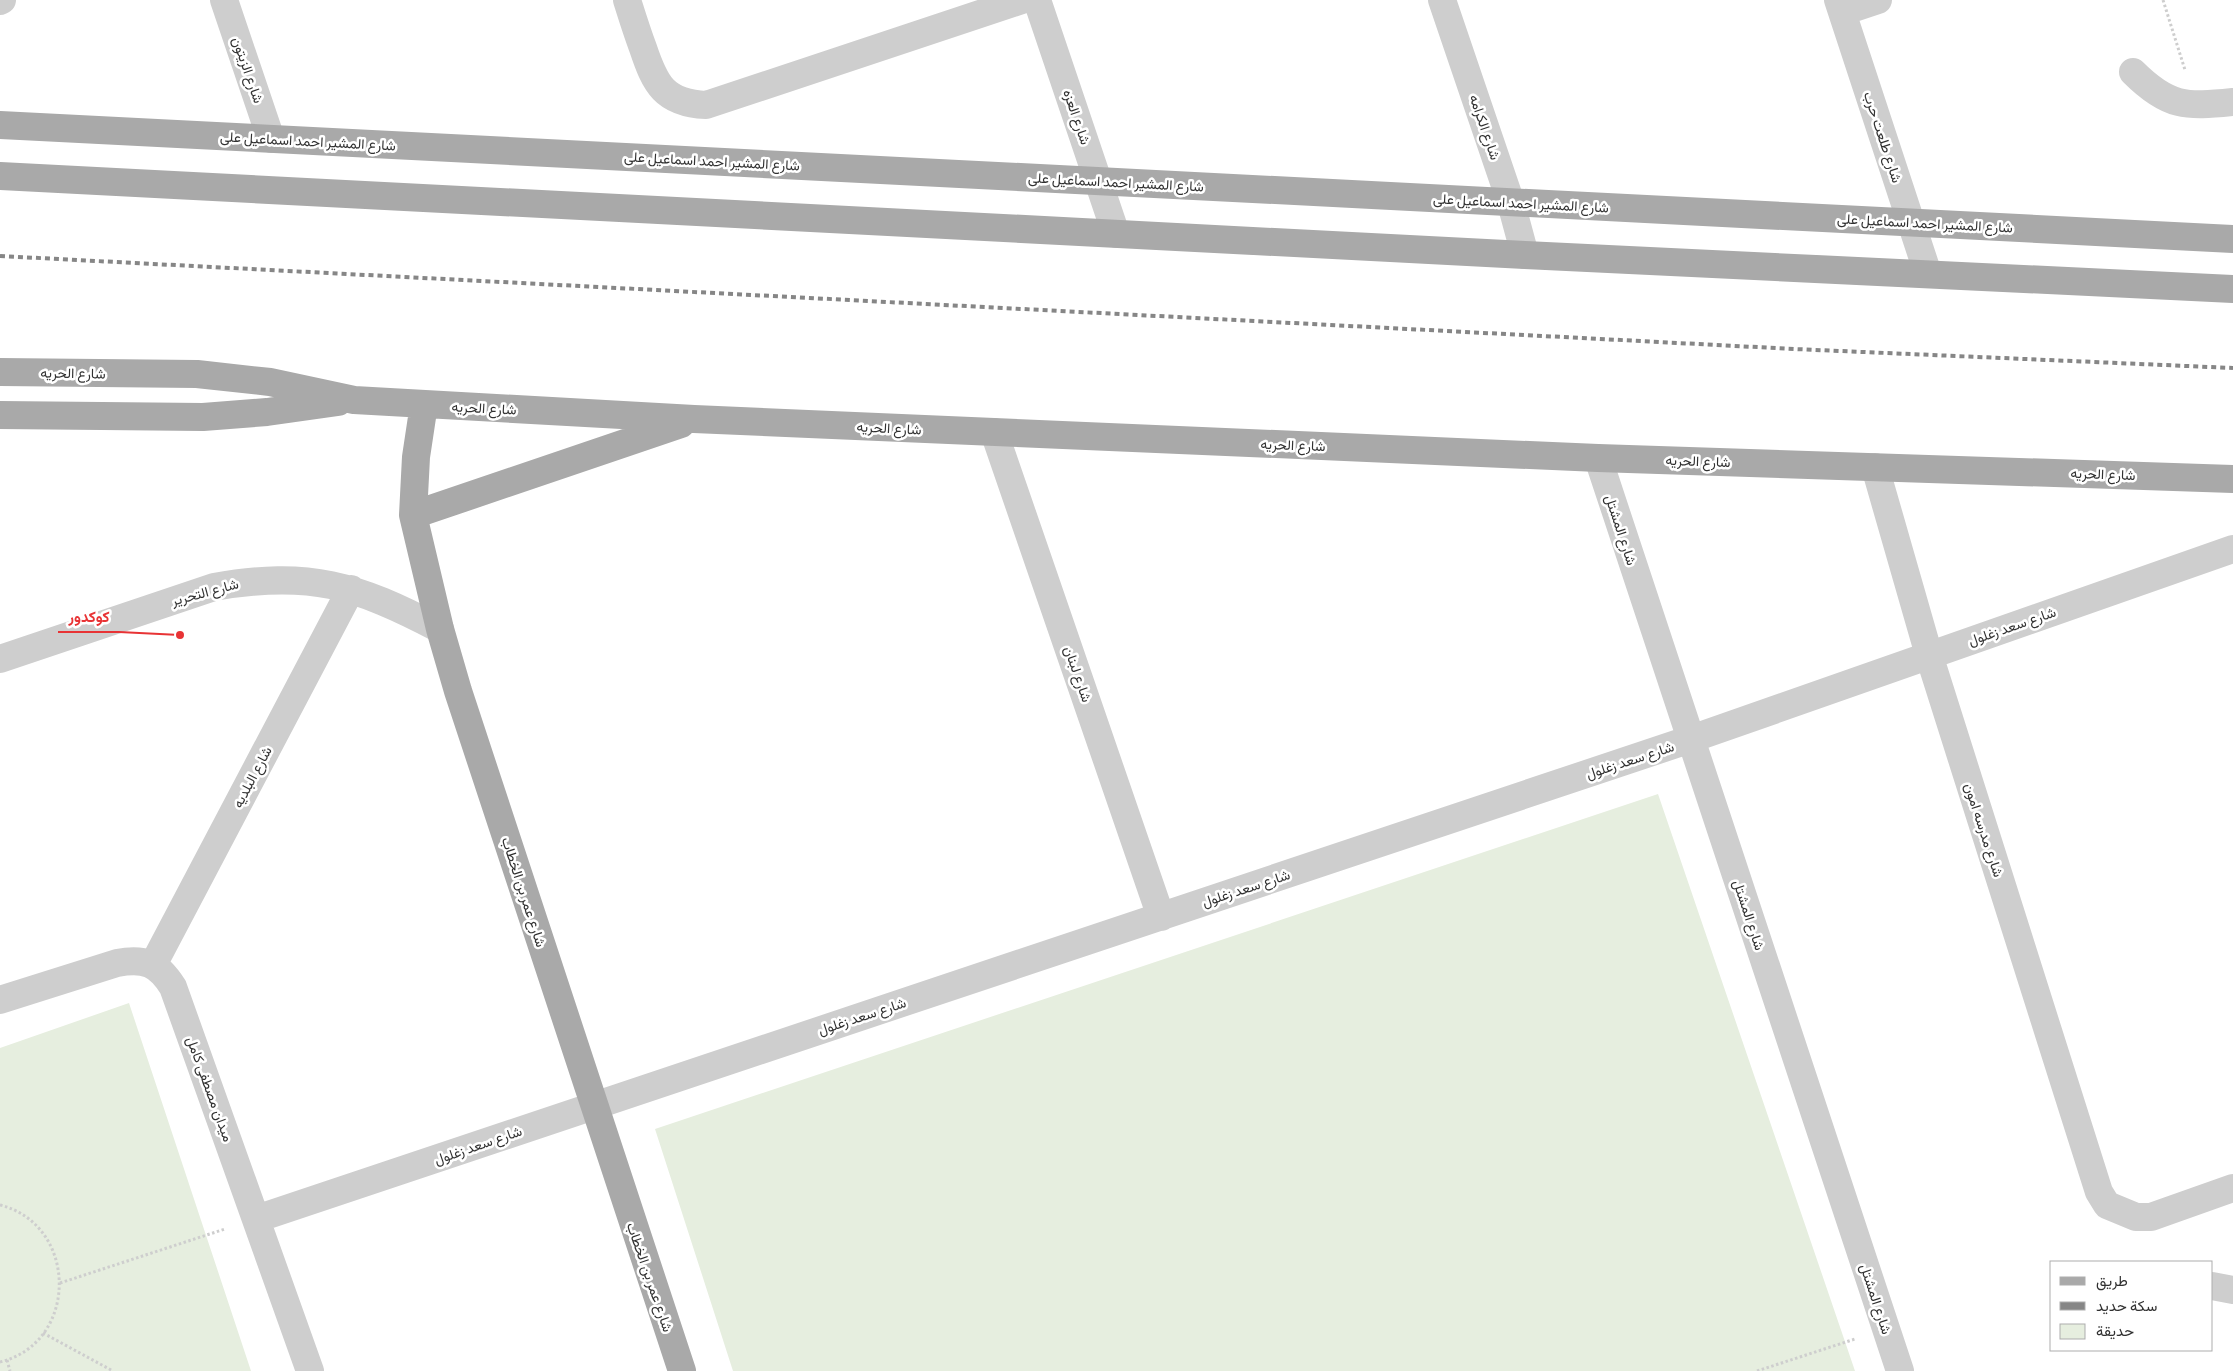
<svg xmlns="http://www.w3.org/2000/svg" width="2233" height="1371" font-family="Cabin,Vazirmatn,sans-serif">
  <rect width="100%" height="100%" fill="#fff"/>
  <path fill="#e6eedf" d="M1658,794L1855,1371H733L655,1129Z
    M129,1003L251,1371H0V1048Z"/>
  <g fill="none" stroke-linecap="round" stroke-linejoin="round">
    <path stroke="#cecece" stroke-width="3" stroke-dasharray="2.5 2.5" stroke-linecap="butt" d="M2163,0L2185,70
      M0,1205C79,1225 79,1343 0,1362
      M60,1283L225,1229
      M43,1333L113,1371
      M7,1360L10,1371
      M1757,1371L1855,1339"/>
    <path stroke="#cecece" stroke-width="28" d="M224,0L271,139
      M627,0C632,16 637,32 643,48C655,84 664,103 706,105L1022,0
      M1037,0L1116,234
      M1442,0L1511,203L1525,255
      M1838,0L1928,274
      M0,1L2,0
      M1842,12L1878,0
      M2133,72C2168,107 2186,107 2233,102
      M994,432L1161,917
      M1598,458L1900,1371
      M1875,467L1929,655L2099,1192L2107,1205L2136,1217H2151L2233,1188
      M0,659L214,587C309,570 356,585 440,629
      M153,965L351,589
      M0,1000L117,963C145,958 158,963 173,987L310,1371
      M256,1219L1691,739L2233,549
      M2212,1286L2233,1290"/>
    <path stroke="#a9a9a9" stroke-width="28" d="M0,125L2233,239
      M0,176L1525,255L2233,289
      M0,372L197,374L270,382L354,400L694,419L1598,458L2233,479
      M424,404L416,457L413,515L440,629L458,691L682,1371
      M0,415L203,417L267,412L338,402
      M413,515L681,424"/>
    <path stroke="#868686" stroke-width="4" stroke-dasharray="5 4" stroke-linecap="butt" d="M0,256L1794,349L2233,368"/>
  </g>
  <g text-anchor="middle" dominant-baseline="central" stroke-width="5" stroke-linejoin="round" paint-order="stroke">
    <g font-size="14" fill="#313131" stroke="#fff">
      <text transform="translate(248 70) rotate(71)">شارع الزيتون</text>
      <text transform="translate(1077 117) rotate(71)">شارع العزه</text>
      <text transform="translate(1485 127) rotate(71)">شارع الكرامه</text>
      <text transform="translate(1883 137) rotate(72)">شارع طلعت حرب</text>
      <text transform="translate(308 141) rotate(3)">شارع المشير احمد اسماعيل على</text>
      <text transform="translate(712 161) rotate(3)">شارع المشير احمد اسماعيل على</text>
      <text transform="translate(1116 182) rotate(3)">شارع المشير احمد اسماعيل على</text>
      <text transform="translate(1521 203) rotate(3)">شارع المشير احمد اسماعيل على</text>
      <text transform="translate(1925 223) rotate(3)">شارع المشير احمد اسماعيل على</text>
      <text transform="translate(73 373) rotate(1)">شارع الحريه</text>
      <text transform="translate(484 408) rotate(3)">شارع الحريه</text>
      <text transform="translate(889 428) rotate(3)">شارع الحريه</text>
      <text transform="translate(1293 445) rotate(2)">شارع الحريه</text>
      <text transform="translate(1698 461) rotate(2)">شارع الحريه</text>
      <text transform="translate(2103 474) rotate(2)">شارع الحريه</text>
      <text transform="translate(1621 530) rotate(72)">شارع المشتل</text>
      <text transform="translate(205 592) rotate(-15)">شارع التحرير</text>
      <text transform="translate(2012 626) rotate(-19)">شارع سعد زغلول</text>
      <text transform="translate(1078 674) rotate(71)">شارع لبنان</text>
      <text transform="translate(1630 760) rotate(-18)">شارع سعد زغلول</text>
      <text transform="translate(252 777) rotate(-62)">شارع البلديه</text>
      <text transform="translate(1984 830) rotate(72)">شارع مدرسه امون</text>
      <text transform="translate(1246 888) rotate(-18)">شارع سعد زغلول</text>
      <text transform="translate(524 892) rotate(72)">شارع عمر بن الخطاب</text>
      <text transform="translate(1749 915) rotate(72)">شارع المشتل</text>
      <text transform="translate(862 1016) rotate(-18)">شارع سعد زغلول</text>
      <text transform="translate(210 1089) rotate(70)">ميدان مصطفى كامل</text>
      <text transform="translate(478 1145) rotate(-19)">شارع سعد زغلول</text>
      <text transform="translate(650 1277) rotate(71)">شارع عمر بن الخطاب</text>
      <text transform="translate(1876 1299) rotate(72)">شارع المشتل</text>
    </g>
  </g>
  <path fill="none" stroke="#e83335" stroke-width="2" d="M180 635L119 632H58"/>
  <circle fill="#e83335" stroke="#fff" stroke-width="2" cx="180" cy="635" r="5"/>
  <g font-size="15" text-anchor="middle" font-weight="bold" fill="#e83335" stroke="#fff" stroke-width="5" stroke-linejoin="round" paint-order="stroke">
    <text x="89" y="622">كوكدور</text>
  </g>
  <rect x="2050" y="1261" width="162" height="90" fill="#ffffff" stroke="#adadad"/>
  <rect x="2060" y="1277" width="25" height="8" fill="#a9a9a9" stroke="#adadad"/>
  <text x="2096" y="1286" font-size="15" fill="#313131">طريق</text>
  <rect x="2060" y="1302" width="25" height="8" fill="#868686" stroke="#adadad"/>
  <text x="2096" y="1311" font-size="15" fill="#313131">سكة حديد</text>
  <rect x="2060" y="1324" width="25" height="15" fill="#e6eedf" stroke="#adadad"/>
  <text x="2096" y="1336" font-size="15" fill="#313131">حديقة</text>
</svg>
